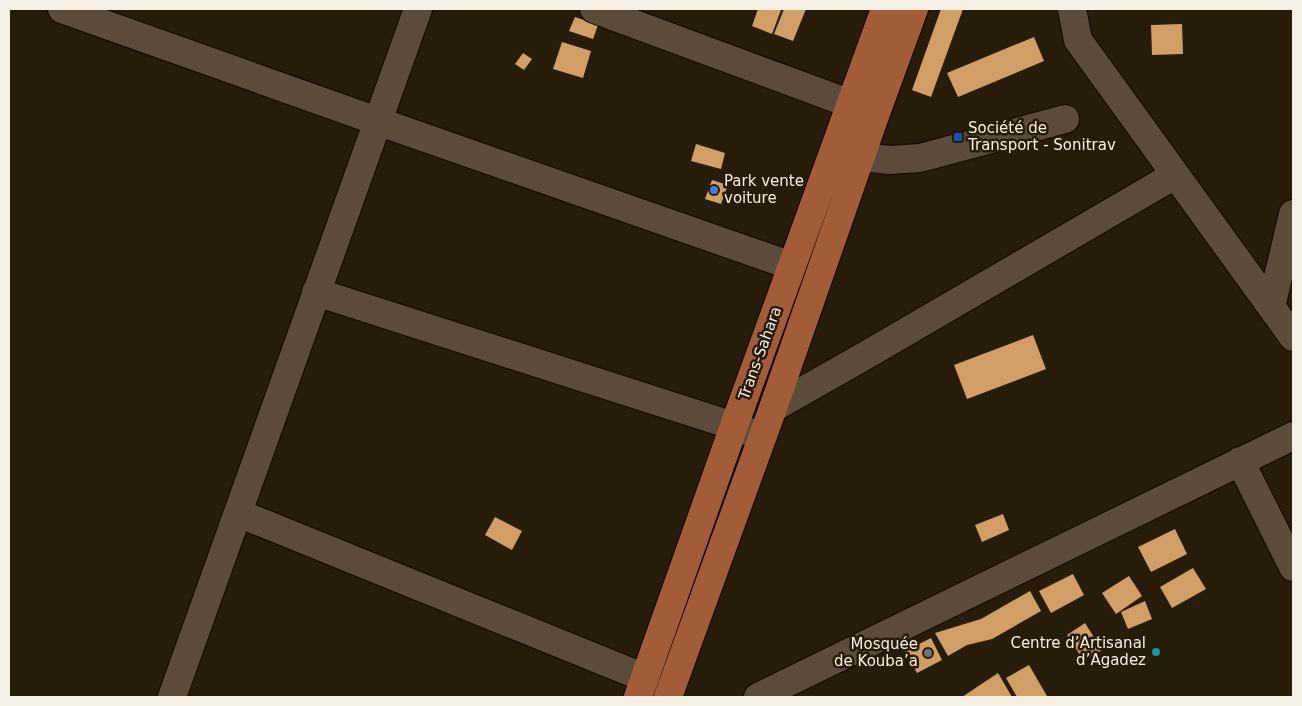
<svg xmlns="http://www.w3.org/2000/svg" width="1302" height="706" font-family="'DejaVu Sans',sans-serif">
  <rect width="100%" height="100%" fill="#271b0a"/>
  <path fill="#d19f66" d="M758,9L781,10L772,34L752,26Z
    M784,9H806L793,41L774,34Z
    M941,9H963L931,97L912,90Z
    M575,17L598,25L593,39L569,31Z
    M1182,24L1183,54L1152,55L1151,25Z
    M1034,37L1044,61L958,97L947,73Z
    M562,42L591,51L583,78L553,69Z
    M523,53L532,59L524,70L515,64Z
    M696,144L725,153L721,169L691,161Z
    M712,180L728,185L721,204L705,199Z
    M1033,335L1046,369L967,399L954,365Z
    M1003,514L1009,530L982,542L975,525Z
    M495,517L522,531L512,550L485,535Z
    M1175,529L1187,554L1151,572L1138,547Z
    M1193,568L1206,589L1172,608L1160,587Z
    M1073,574L1084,595L1051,613L1039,591Z
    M1129,576L1142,596L1116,614L1102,593Z
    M1030,591L1041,611L992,639L967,645L948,656L935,633L981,619Z
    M1145,601L1152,619L1128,629L1121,612Z
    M1085,623L1102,650L1084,661L1067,635Z
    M931,638L942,660L917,673L905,651Z
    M1029,665L1047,696L1045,697H1017L1006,678Z
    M998,673L1012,697H962Z"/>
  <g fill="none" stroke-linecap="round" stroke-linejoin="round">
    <g stroke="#100500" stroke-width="30">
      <path id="minor" d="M62,9L377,121L792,266
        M594,9L851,104
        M1072,9L1078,40L1293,337
        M837,151L861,157L890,160L920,158L1065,119
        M316,292L734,426L762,437
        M1271,307L1293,214
        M773,408L868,354L1175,175
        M1240,461L1293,567
        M238,513L645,678
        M172,697L418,9
        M758,697L1293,436"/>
    </g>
    <g stroke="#100500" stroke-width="30">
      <path id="major" d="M638,697L734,426L792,266L885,9
        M668,697L773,408L875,116L914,9"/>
    </g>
    <use href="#minor" stroke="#5a4b3a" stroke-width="28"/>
    <use href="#major" stroke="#a35c3a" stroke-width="28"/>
  </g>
  <rect fill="#1a4fb4" stroke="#271b0a" stroke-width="2" x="953" y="132" width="10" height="10" rx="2.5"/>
  <circle fill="#3f7fe0" stroke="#271b0a" stroke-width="2" cx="714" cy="190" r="5"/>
  <circle fill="#0f9aa8" stroke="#271b0a" stroke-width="2" cx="1156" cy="652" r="5"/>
  <circle fill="#6b7280" stroke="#271b0a" stroke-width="2" cx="928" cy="653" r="5"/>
  <g text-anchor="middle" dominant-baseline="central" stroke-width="5" stroke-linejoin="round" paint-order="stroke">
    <g font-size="15" fill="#f8efe4" stroke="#271b0a" text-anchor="start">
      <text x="968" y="128">Société de<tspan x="968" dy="17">Transport - Sonitrav</tspan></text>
      <text x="724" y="181">Park vente<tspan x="724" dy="17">voiture</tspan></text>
      <text x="1146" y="643" text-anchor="end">Centre d’Artisanal<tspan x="1146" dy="17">d’Agadez</tspan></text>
      <text x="918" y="644" text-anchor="end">Mosquée<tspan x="918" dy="17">de Kouba’a</tspan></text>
    </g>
    <g font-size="15" fill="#f8efe4" stroke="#271b0a">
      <text transform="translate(760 353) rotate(-70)">Trans-Sahara</text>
    </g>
  </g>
  <rect width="1302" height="706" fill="none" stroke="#f8efe4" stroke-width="20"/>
</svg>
